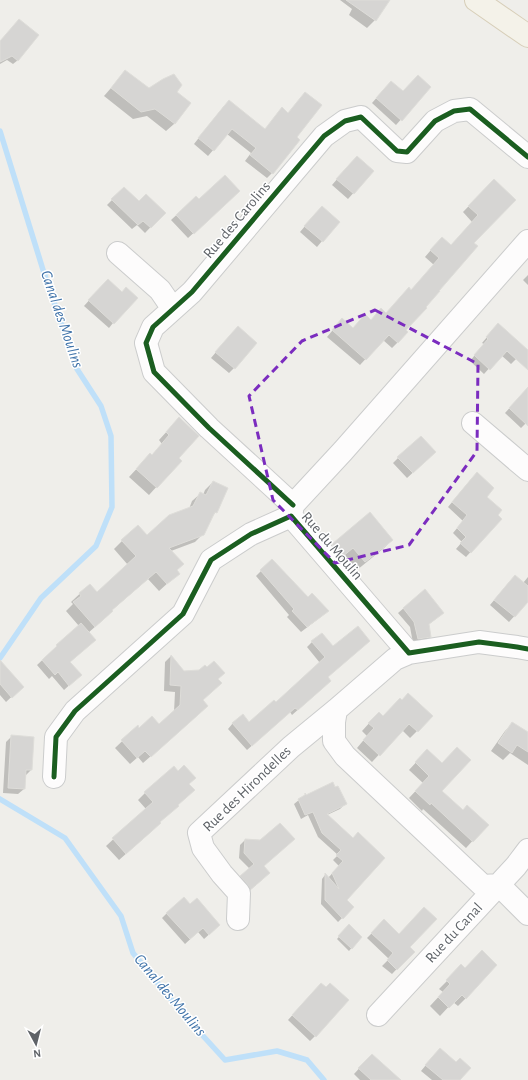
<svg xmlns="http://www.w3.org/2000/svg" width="528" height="1080" font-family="'Alegreya Sans',sans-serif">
  <rect width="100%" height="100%" fill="#efeeea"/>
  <path fill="#0003" d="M340,0H389L375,20L367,28L349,15L352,9Z
    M0,44L18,60L13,64L7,60L0,64Z
    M125,72L149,89L176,92L190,103L174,124L166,131L147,116L133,119L104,96Z
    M386,87L403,92L430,87L396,125L372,103Z
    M224,106L264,130L295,137L272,173L267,178L245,161L251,153L227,134L208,156L194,144Z
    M352,162L373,171L348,199L332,185Z
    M494,180L473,243L405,330L398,342L392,348L383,340L360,365L327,337L337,325L353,329L386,314L411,291L434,265L425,257L436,244L451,246L472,222L463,212Z
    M124,188L139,202L164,213L145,233L137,225L132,229L107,205Z
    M234,196L188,238L171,220L196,197L199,201Z
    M316,213L338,222L317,247L300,232Z
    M528,275V285L523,280Z
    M103,285L113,323L109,328L84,306Z
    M493,330L526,349L511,364L501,355L484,374L470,361L484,344L482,343Z
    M233,332L234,368L229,373L211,358Z
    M528,388V421L521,428L505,413Z
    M179,418L178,459L180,461L149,495L129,477L142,463L151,456L162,444L159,440Z
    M430,457L407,478L393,463L398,458Z
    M472,478L485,497L497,515L501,519L466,557L456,549L462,542L453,533L463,521L448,507Z
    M213,482L216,512L212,516L203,534L195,542L171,551L176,570L179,573L159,591L148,579L111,611H112L104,619L88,633L89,645L69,663L75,680L64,690L52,676L49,679L37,665L52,651L57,646L79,626L66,611L73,604L71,602L89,585L97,593L128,565L114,549L122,541L146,536L189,509L192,501L200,494L203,495L205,490Z
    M370,513L392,540L384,548L357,570L345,555L334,564L325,553Z
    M272,560L322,616L301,632L287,617L289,615L256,576Z
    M528,577V601L509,622L490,605L510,581L523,583Z
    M425,590L437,618L428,625L430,637L425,642L413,643L410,627L398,613Z
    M369,641L327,677L325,686L292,715L290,712L247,750L228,729L233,723H249L276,703L320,663L307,647L312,642L333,648Z
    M171,656L184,672L199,671L207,669L217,679L202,700L200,713L143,763L138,757L130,764L115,748L137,727L139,729L159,726L174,712L175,692L164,691L165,662Z
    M0,673L22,687L6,702L0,695Z
    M400,699L417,731L410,738L402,730L372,762L357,748L367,736L362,731L372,720L383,717Z
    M513,723L528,733V765L510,753L503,760L491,751L505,731Z
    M12,736L31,770L26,775L24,789L18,794L3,793L6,742Z
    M421,757L441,791L463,811L487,825L466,848L423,809L422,811L409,798L423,783L409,770Z
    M188,784L153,830L119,860L106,846L146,809L138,800L145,793Z
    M305,795L344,805L340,809L327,815L353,839L346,900L353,907L338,922L321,904L322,879L325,875L328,878L339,866L333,860L338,855L318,837L308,815L301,819L294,804Z
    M245,840L263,866L264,878L246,894L236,881L250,869L239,858L240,845Z
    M167,913L214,930L204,939L198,932L185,944L162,918Z
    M384,921L413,952L392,974L382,966L389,959L367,938Z
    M349,926L361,937L349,951L337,939Z
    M462,966L466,998L458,1006L453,1002L440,1016L430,1006L443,992L439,989Z
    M316,989L315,1036L310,1041L288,1020Z
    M435,1054L458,1080H432L421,1071Z
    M367,1060L395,1080H360L354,1074Z"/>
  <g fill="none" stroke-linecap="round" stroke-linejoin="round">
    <path stroke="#bfe0f9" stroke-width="5.5" d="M0,131L44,273L77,369L101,406L111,436L112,507L96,546L41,598L0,658
      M0,799L65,838L121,916L133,953L184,1015L225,1060L277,1051L307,1060L324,1080"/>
  </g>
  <path fill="#d6d5d3" stroke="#deddd9" d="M346,0H390L376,21Z
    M19,19L39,35L18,61L12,56L0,62V41Z
    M125,70L149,88L163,79L174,74L182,85L177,92L191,103L175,124L155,109L141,112L111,88Z
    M418,75L431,87L402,121L376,98L391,81L403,91Z
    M305,92L322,105L297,137L300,140L273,174L250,155L256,148L232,129L214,151L198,138L229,100L265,129L282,107L288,113Z
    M357,156L374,171L354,194L336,179Z
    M225,175L240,191L194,234L176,215L196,196L199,199Z
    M494,179L516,200L474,243L478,246L439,291H440L426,307L427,308L406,330L408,332L398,343L389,335L366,360L332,330L342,318L353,328L365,314L371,320L381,308L386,313L409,287L411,290L439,258L430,250L442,237L451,245L478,215L468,206Z
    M124,187L139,201L146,194L166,213L151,228L143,221L138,225L111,199Z
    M322,206L340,222L323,242L304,226Z
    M108,279L122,292L126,287L138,298L114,324L88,300Z
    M498,323L528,350V370L507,351L490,370L474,355L488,339L486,337Z
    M238,326L257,343L235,369L215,352Z
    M528,387V426L509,408Z
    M179,417L199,436L179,458L182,461L157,488L136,469L150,453L152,455L169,435L166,432Z
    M421,436L436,452L413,473L397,457Z
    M477,472L494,488L487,497L502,510L498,515L502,519L471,553L460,543L466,537L457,528L467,515L452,502Z
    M213,481L228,488L217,513L215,512L204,535L169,548L184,564L177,570L180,574L167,584L156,572L112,610L113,611L95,627L73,602L81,596L79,593L90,584L97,592L136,556L121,540L138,525L147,535L169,515L193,506L200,492L206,495Z
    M370,512L393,540L365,562L353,548L342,557L332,544Z
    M272,559L308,597L312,593L329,611L307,627L292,611L294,609L260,570Z
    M515,575L528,586V602L515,617L494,600Z
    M425,589L444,613L429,624L431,637L418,639L414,622L403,608Z
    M81,623L96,640L70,662L82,675L69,686L58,672L55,675L42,660L57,646L56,645Z
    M358,626L370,641L328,677L331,681L298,710L295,708L252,746L232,723L243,714L249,722L274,700L276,702L325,657L311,641L322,633L333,646Z
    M171,655L184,671L199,670L205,665L207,667L214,661L225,673L218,679L222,683L203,700L208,706L151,757L145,751L137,758L121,740L138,725L139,728L152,716L159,724L180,705L181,686L170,685Z
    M0,660L24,687L12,698L0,684Z
    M408,693L433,716L418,732L409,724L380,756L363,740L374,728L368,723L379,712L383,716L400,698L402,700Z
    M512,722L528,732V752L517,745L512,753L498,743Z
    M11,735L34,737L32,770H26L25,789L8,788Z
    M457,747L471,760L442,791L463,810L467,805L489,825L473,842L431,803L430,805L415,791L429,776L415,762L427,749L442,763Z
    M184,765L196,778L189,784L195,790L178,805L179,806L160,822L161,823L126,854L112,838L153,802L144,792L174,766L178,771Z
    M333,782L335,787L338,786L347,804L327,814L353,838L358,832L385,858L347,900L354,907L343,919L325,900V873L339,889L332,873L343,861L336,855L341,850L322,833L313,812L305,815L298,799L305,795V793L306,795Z
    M280,823L295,839L264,866L270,873L250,890L248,885L240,876L254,864L244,853L245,839L260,840Z
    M184,897L190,904L197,898L220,925L209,935L203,928L190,939L166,913Z
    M424,907L437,919L410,947L415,952L397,970L387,960L393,953L371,933L384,919L399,934Z
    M349,924L362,937L352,949L338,936Z
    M482,950L497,965L466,999L462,995L449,1008L438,997L450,984L446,980L461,964L465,968Z
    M321,983L326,987L330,983L349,1000L316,1037L292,1015Z
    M440,1048L456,1062L460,1058L471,1068L460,1080H443L425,1065Z
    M372,1054L401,1080H371L358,1068Z"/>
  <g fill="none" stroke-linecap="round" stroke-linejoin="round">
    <g stroke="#cbcccc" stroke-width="24">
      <path id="minor" d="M118,253L160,290L173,309
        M473,423L528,470
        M293,505L209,428L154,372L146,343L153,327L192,292L324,136L345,121L361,117L397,151L407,152L435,121L454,111L470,109L528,157
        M291,516L293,505L343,451L528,241
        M336,710L334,722V741L345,756L483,886L499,885L528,914
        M54,777L56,737L75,711L183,614L211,560L251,534L291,516L409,653L479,642L517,647L528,649
        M238,919L239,893L222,874L203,848L199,833L291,747L336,710L395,659L409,653
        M378,1015L516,866L528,850"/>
    </g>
    <g stroke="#d7ceb8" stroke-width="24">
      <path id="major" d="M476,0L528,36"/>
    </g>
    <use href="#minor" stroke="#fdfcfc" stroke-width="22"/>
    <use href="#major" stroke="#f4f2e9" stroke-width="22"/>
    <g stroke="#fff" stroke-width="8">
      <path id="cycleway" d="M293,505L209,428L154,372L146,343L153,327L192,292L324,136L345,121L361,117L397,151L407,152L435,121L454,111L470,109L528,157
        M54,777L56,737L75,711L183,614L211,560L251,534L291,516L409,653L479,642L517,647L528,649"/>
    </g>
    <use href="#cycleway" stroke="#1b5e20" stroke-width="5"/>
  </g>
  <path fill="none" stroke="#7b2cbf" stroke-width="3" stroke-dasharray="8 5" stroke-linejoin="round" d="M375,310L478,364L477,451L409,545L335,563L273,500L249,396L302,341Z"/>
  <g text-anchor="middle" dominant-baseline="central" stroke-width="3" stroke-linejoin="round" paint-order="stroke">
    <g font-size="15" fill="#5f6368" stroke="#fff">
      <text transform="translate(237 220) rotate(-50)">Rue des Carolins</text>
      <text transform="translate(332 546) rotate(49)">Rue du Moulin</text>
      <text transform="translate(247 789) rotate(-44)">Rue des Hirondelles</text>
      <text transform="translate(454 933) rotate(-47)">Rue du Canal</text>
    </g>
    <g font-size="16" font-style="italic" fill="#4174aa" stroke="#fff">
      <text transform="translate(62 319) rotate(71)">Canal des Moulins</text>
      <text transform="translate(170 995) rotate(50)">Canal des Moulins</text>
    </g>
  </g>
  <g transform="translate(36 1044) rotate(173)" stroke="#ffffff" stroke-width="3" paint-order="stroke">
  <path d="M0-3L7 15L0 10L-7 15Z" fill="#5f6368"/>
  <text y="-6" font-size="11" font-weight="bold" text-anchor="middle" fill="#5f6368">N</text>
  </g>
</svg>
